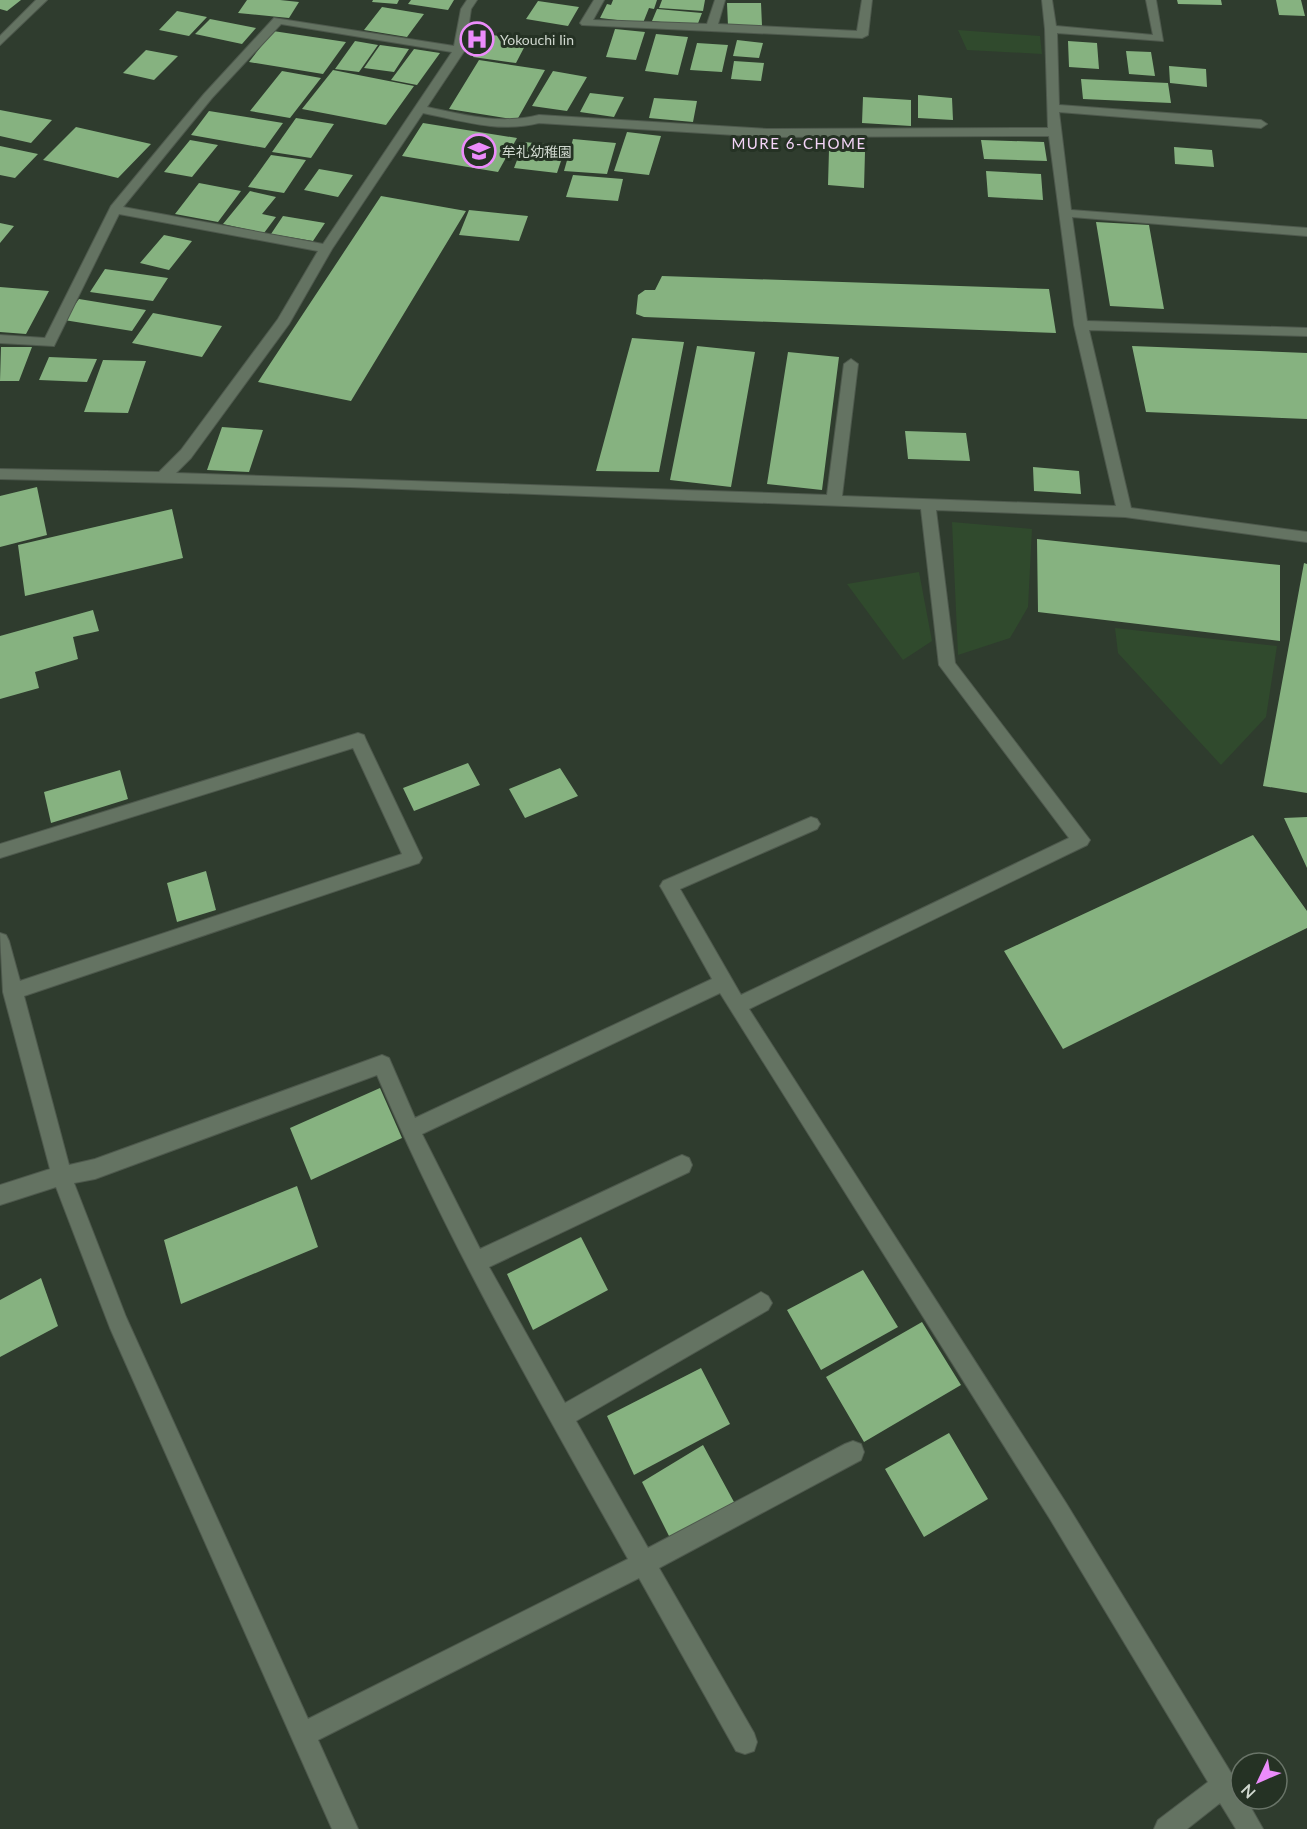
<svg xmlns="http://www.w3.org/2000/svg" width="1307" height="1829" font-family="Lato,'Noto Sans JP',sans-serif">
  <rect width="100%" height="100%" fill="#2f3c2e"/>
  <path fill="#304a2d" d="M958,30L1040,36L1042,54L967,50Z
    M952,522L1032,529L1028,607L1010,638L958,655Z
    M919,572L932,641L903,660L847,584Z
    M1115,628L1277,646L1266,717L1221,765L1118,653Z"/>
  <path fill="#86b280" d="M0,0H21L7,11L0,9Z
    M247,0H280L299,2L289,18L238,13Z
    M373,0H399L397,4L372,2Z
    M411,0H454L448,10L408,4Z
    M613,0H657L654,9L649,8L643,23L600,18L607,4L611,5Z
    M662,0H705L703,11L659,8Z
    M1177,0H1221L1222,5L1178,4Z
    M1276,0H1301L1305,16L1279,15Z
    M538,1L579,7L568,26L526,19Z
    M727,3H761L762,26H728Z
    M382,7L424,14L407,37L364,30Z
    M657,9L702,13L697,26L652,21Z
    M177,11L207,17L189,36L159,30Z
    M210,19L256,28L242,44L195,34Z
    M615,29L645,32L636,60L606,57Z
    M273,31L346,42L323,74L249,62Z
    M485,34L528,40L516,63L473,57Z
    M656,34L688,37L678,75L645,71Z
    M737,40L763,43L759,58L733,56Z
    M355,41L378,45L359,72L335,69Z
    M1068,41L1097,43L1099,69L1069,67Z
    M697,43L728,45L722,72L690,70Z
    M380,45L409,49L394,72L364,68Z
    M414,49L440,53L417,85L391,80Z
    M146,50L178,56L154,80L123,73Z
    M1126,51L1151,52L1155,76L1129,74Z
    M479,60L545,70L517,120L449,109Z
    M734,61L764,63L761,81L731,79Z
    M1169,66L1206,69L1207,87L1170,83Z
    M333,70L414,86L386,125L302,109Z
    M282,71L321,78L290,118L250,111Z
    M553,71L587,77L567,111L532,106Z
    M1081,79L1168,83L1171,103L1083,99Z
    M590,93L624,97L614,117L580,112Z
    M918,95L952,98L953,120L918,118Z
    M863,97L911,100V126L862,123Z
    M654,98L697,101L693,122L649,118Z
    M0,110L52,120L31,143L0,136Z
    M209,111L283,123L265,148L191,135Z
    M296,118L334,124L311,158L272,152Z
    M423,123L517,138L498,172L402,156Z
    M76,127L151,144L118,178L43,160Z
    M627,132L661,136L649,175L614,171Z
    M573,139L616,143L607,174L564,171Z
    M190,140L218,145L192,177L164,172Z
    M981,140L1044,142L1047,161L984,159Z
    M524,142L566,146L557,173L514,168Z
    M0,146L38,154L15,178L0,175Z
    M1174,147L1212,150L1214,167L1175,164Z
    M829,150L865,152L864,188L828,185Z
    M271,155L306,160L284,193L248,187Z
    M319,169L353,175L338,197L304,190Z
    M986,171L1041,174L1043,200L988,197Z
    M573,175L623,179L618,201L566,197Z
    M199,183L241,191L218,222L175,214Z
    M250,191L276,197L262,214L276,217L264,233L223,224Z
    M381,196L466,211L351,401L258,382Z
    M469,210L528,216L519,241L459,235Z
    M283,216L325,223L313,241L271,234Z
    M1096,222L1149,225L1164,309L1110,306Z
    M0,223L14,226L0,243Z
    M164,235L192,241L169,270L140,263Z
    M105,269L168,278L153,301L90,292Z
    M662,276L1049,289L1056,333L644,317L636,314L638,295L645,290H655Z
    M0,287L49,291L26,334L0,332Z
    M79,299L146,310L132,331L64,320Z
    M153,313L222,326L202,357L132,343Z
    M632,338L684,342L659,472L596,471Z
    M697,346L755,352L731,487L670,480Z
    M1132,346L1307,353V419L1146,412Z
    M1,347H32L19,381H0Z
    M788,352L839,357L822,490L767,484Z
    M49,357L97,359L87,382L39,380Z
    M103,360L146,361L128,413L84,412Z
    M222,427L263,430L249,472L207,470Z
    M905,431L966,433L970,461L908,459Z
    M1033,467L1079,471L1081,494L1034,491Z
    M37,487L47,535L0,547V496Z
    M172,509L183,558L25,596L18,545Z
    M1037,539L1280,565V641L1038,612Z
    M1304,563L1307,564V793L1263,786Z
    M93,610L99,631L73,637L78,659L35,672L39,688L0,699V636Z
    M468,763L480,785L414,811L403,788Z
    M560,768L578,796L525,818L509,789Z
    M120,770L128,799L51,823L44,792Z
    M1307,817V868L1284,818Z
    M1253,835L1307,911V928L1063,1049L1004,951Z
    M206,871L216,910L177,922L167,883Z
    M380,1088L402,1138L311,1180L290,1128Z
    M297,1186L318,1247L181,1304L164,1240Z
    M581,1237L608,1290L533,1330L507,1274Z
    M863,1270L898,1327L821,1370L787,1310Z
    M41,1278L58,1326L0,1357V1300Z
    M922,1322L961,1385L864,1442L826,1377Z
    M701,1368L730,1424L634,1475L607,1416Z
    M949,1433L988,1499L924,1537L885,1469Z
    M703,1445L734,1502L671,1540L642,1482Z"/>
  <g fill="none" stroke-linecap="round" stroke-linejoin="round">
    <g stroke="#4e594d" stroke-width="2">
      <path id="minor" d="M36,0H47L0,45V36Z
        M467,0H477L471,9L465,50L427,107C465,115 500,125 539,115L767,129L1048,128L1045,29L1042,0H1052L1056,26L1153,35L1146,0H1156L1163,41L1057,33L1059,105L1261,120L1267,124L1261,128L1059,112L1071,210L1307,228V236L1072,217L1087,321L1307,328V336L1089,330L1131,508L1307,532V542L1125,517L936,510L955,663L1090,840L1087,845L749,1009L1066,1503L1233,1776L1241,1791V1799H1246L1263,1829H1236L1220,1803L1187,1829H1154L1158,1820L1208,1782L1050,1519L720,993L422,1134L480,1249L675,1158L682,1155L689,1158L692,1165L689,1172L489,1267L565,1403L754,1296L761,1292L768,1296L772,1303L768,1310L576,1421L648,1548L845,1444L853,1441L861,1444L864,1452L861,1460L659,1568L754,1733L757,1742L754,1751L745,1754L736,1751L639,1578L318,1740L358,1829H332L110,1328L56,1187L0,1205V1185L50,1169L3,992L0,933L6,935L9,941L20,981L402,854L353,748L0,858V844L358,733L364,735L366,740L422,858L419,863L413,865L24,996L69,1165L95,1159L382,1055L389,1058L415,1118L712,979L663,891L660,886L663,881L811,817L817,819L820,824L817,829L680,889L741,995L1069,838L939,665L921,509L350,487L0,479V469L159,472L181,450L278,319L318,251L119,214L54,346L0,343V335L45,338L111,206L204,94L274,18L454,46L461,9ZM281,24L452,52L323,244L123,207L212,98ZM423,113C462,121 499,133 539,123L767,137L1049,136L1074,325L1116,506L842,496L858,364L851,359L844,364L827,495L176,473L191,458L289,324L332,249ZM377,1075C448,1243 539,1400 628,1559L308,1719L126,1317L74,1183L95,1179Z
        M594,0H604L593,20L707,24L715,0H725L718,24L857,31L862,0H872L868,35L862,38L582,25L580,23Z"/>
    </g>
    <use href="#minor" fill="#647362" fill-rule="evenodd"/>
  </g>
  <defs>
    <g id="hospital-ring" transform="scale(1.725)"><circle r="9.5" fill="#253224" stroke="#ec8cfb" stroke-width="1.5"/><path d="M-5-5h3v3.5h4V-5h3V5h-3V1.5h-4V5h-3Z" fill="#ec8cfb"/></g>
    <g id="school-ring" transform="scale(1.725)"><circle r="9.5" fill="#253224" stroke="#ec8cfb" stroke-width="1.5"/><path d="M0-5L7-2L0 1L-7-2ZM-4 1L0 2.5L4 1V4Q0 6-4 4Z" fill="#ec8cfb"/></g>
  </defs>
  <g fill-rule="evenodd">
    <use href="#hospital-ring" x="477" y="39"/>
    <use href="#school-ring" x="479" y="151"/>
  </g>
  <g text-anchor="middle" dominant-baseline="central" stroke-width="6" stroke-linejoin="round" paint-order="stroke">
    <g font-size="14" fill="#d0d8cf" stroke="#253224" text-anchor="start">
      <text x="500" y="39">Yokouchi Iin</text>
      <text x="502" y="151">牟礼幼稚園</text>
    </g>
    <g font-size="15" letter-spacing="1.5" fill="#f4d4f8" stroke="#253224">
      <text x="799" y="143">MURE 6-CHOME</text>
    </g>
  </g>
  <g transform="translate(1259 1781) rotate(226)"><circle r="28" fill="#253224" stroke="#697468" stroke-width="1.5"/>
  <path d="M0-4.5L10 22L0 15L-10 22Z" fill="#ec8cfb"/>
  <text y="-9" font-size="16" font-weight="bold" text-anchor="middle" fill="#d0d8cf">N</text>
  </g>
</svg>
